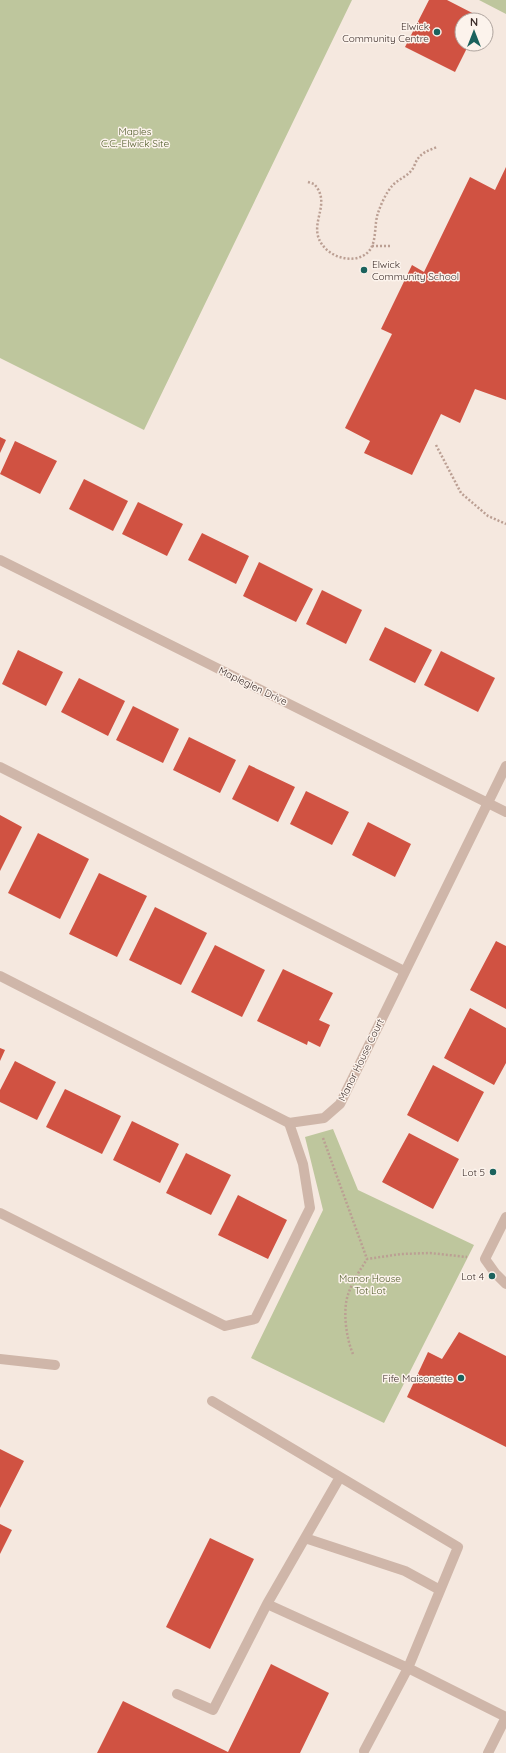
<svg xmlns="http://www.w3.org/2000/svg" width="506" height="1753" font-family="Quicksand,sans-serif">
  <rect width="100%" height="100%" fill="#f5e8df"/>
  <path fill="#bec69d" d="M0,0H352L144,430L0,358Z
    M479,0H506V14Z
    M333,1129L358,1190L474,1245L384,1423L251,1358L323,1210L305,1137Z"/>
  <path fill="#d05242" d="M429,0H447L482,18L481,20H462V44H469L455,72L405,47Z
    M506,167V400L475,389L460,423L441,414L412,475L364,453L370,441L345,428L392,334L381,329L412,265L424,272L470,177L495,190Z
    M0,437L6,440L0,453Z
    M15,441L57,461L40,494L0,474Z
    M84,479L128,501L113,531L69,509Z
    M138,502L183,524L167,556L122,534Z
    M202,533L249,556L236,584L188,560Z
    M259,562L313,589L296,622L243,596Z
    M322,590L362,610L346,644L306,624Z
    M385,627L432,650L415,683L369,660Z
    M18,650L63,672L46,706L2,684Z
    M441,651L495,678L478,712L424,685Z
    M79,678L125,701L108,736L61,712Z
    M133,706L179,729L163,763L116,740Z
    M189,737L236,760L220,793L173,770Z
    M249,765L295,787L278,822L232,799Z
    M306,791L349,812L332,845L290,824Z
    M0,815L22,827L0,871Z
    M368,822L411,844L395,877L352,855Z
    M38,833L89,859L60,919L8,893Z
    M99,873L147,896L117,957L69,934Z
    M155,907L207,933L181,985L129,960Z
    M496,941L506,946V1009L470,990Z
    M215,945L265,970L242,1017L191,992Z
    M283,969L333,993L319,1020L330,1025L320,1047L308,1041L307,1045L257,1021Z
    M470,1008L506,1028V1063L494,1085L444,1058Z
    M0,1048L5,1050L0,1061Z
    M15,1061L56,1082L37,1120L0,1102V1090Z
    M433,1065L484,1092L458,1142L407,1115Z
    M65,1089L121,1116L102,1154L46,1127Z
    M132,1121L179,1144L160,1183L113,1160Z
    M409,1133L459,1159L433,1209L382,1182Z
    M186,1153L231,1175L211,1215L166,1193Z
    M238,1195L287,1220L268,1259L218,1235Z
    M459,1332L506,1356V1447L407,1397L428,1352L442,1359Z
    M0,1449L24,1461L0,1508Z
    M0,1524L12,1530L0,1554Z
    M210,1538L254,1559L210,1649L166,1627Z
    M271,1664L329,1693L300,1753H97L123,1701L228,1752Z"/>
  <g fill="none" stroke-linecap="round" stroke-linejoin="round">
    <path stroke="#bb9f93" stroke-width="2.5" stroke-dasharray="2 2" stroke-linecap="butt" d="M308,182L314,184C334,205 304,226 325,248C335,259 358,264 369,251C377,242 374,224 378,213C381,204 386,193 392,186C397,180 406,177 411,171C414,168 415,163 417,160C421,153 429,150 437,147
      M372,246H391
      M436,445L461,493L488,516L506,524
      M323,1138L367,1259L401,1254L430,1253L467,1257
      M353,1354C346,1338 342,1308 349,1292C353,1280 361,1269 367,1259"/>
    <path stroke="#cfb6a9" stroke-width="10" d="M0,767L404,971
      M0,1213L225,1326L255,1319L310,1208L303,1164L289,1123
      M506,1217L485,1259L495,1273L506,1284
      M0,1359L55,1365
      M305,1538L405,1571L440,1590
      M267,1604L340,1477
      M177,1694L213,1710L267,1604L408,1668L458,1547L212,1401
      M364,1751L408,1668L506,1717"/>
    <path stroke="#cfb6a9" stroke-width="10" d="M0,560L506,812
      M0,976L289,1123L324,1118L340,1104L506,766
      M488,1753L506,1717"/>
  </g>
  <g fill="#1b625d" stroke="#fcf3ec" stroke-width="1.5">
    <circle cx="437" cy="32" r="4"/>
    <circle cx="364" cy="270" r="4"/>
    <circle cx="493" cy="1172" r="4"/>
    <circle cx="492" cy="1276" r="4"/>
    <circle cx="461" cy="1378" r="4"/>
  </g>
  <g text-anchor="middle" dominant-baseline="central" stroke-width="3" stroke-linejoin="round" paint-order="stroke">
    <g font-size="10" fill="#3c2d2a" stroke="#fcf3ec" text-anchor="end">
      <text x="429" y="26">Elwick<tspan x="429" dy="12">Community Centre</tspan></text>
      <text x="372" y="264" text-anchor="start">Elwick<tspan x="372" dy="12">Community School</tspan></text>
      <text x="485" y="1172">Lot 5</text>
      <text x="484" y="1276">Lot 4</text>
      <text x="453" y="1378">Fife Maisonette</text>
    </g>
    <g font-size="10" fill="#515c2b" stroke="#fcf3ec">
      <text x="135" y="131">Maples<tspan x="135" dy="12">C.C.-Elwick Site</tspan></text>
      <text x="370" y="1278">Manor House<tspan x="370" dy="12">Tot Lot</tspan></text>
    </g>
    <g font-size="10" fill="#3c2d2a" stroke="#fcf3ec">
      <text transform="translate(253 686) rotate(26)">Mapleglen Drive</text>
      <text transform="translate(361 1060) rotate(-64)">Manor House Court</text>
    </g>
  </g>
  <g transform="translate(474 32)"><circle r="19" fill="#fcf3ec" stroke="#afa49e"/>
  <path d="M0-3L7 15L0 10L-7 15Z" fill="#1b625d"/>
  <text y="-6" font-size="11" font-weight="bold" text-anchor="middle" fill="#3c2d2a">N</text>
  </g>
</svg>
